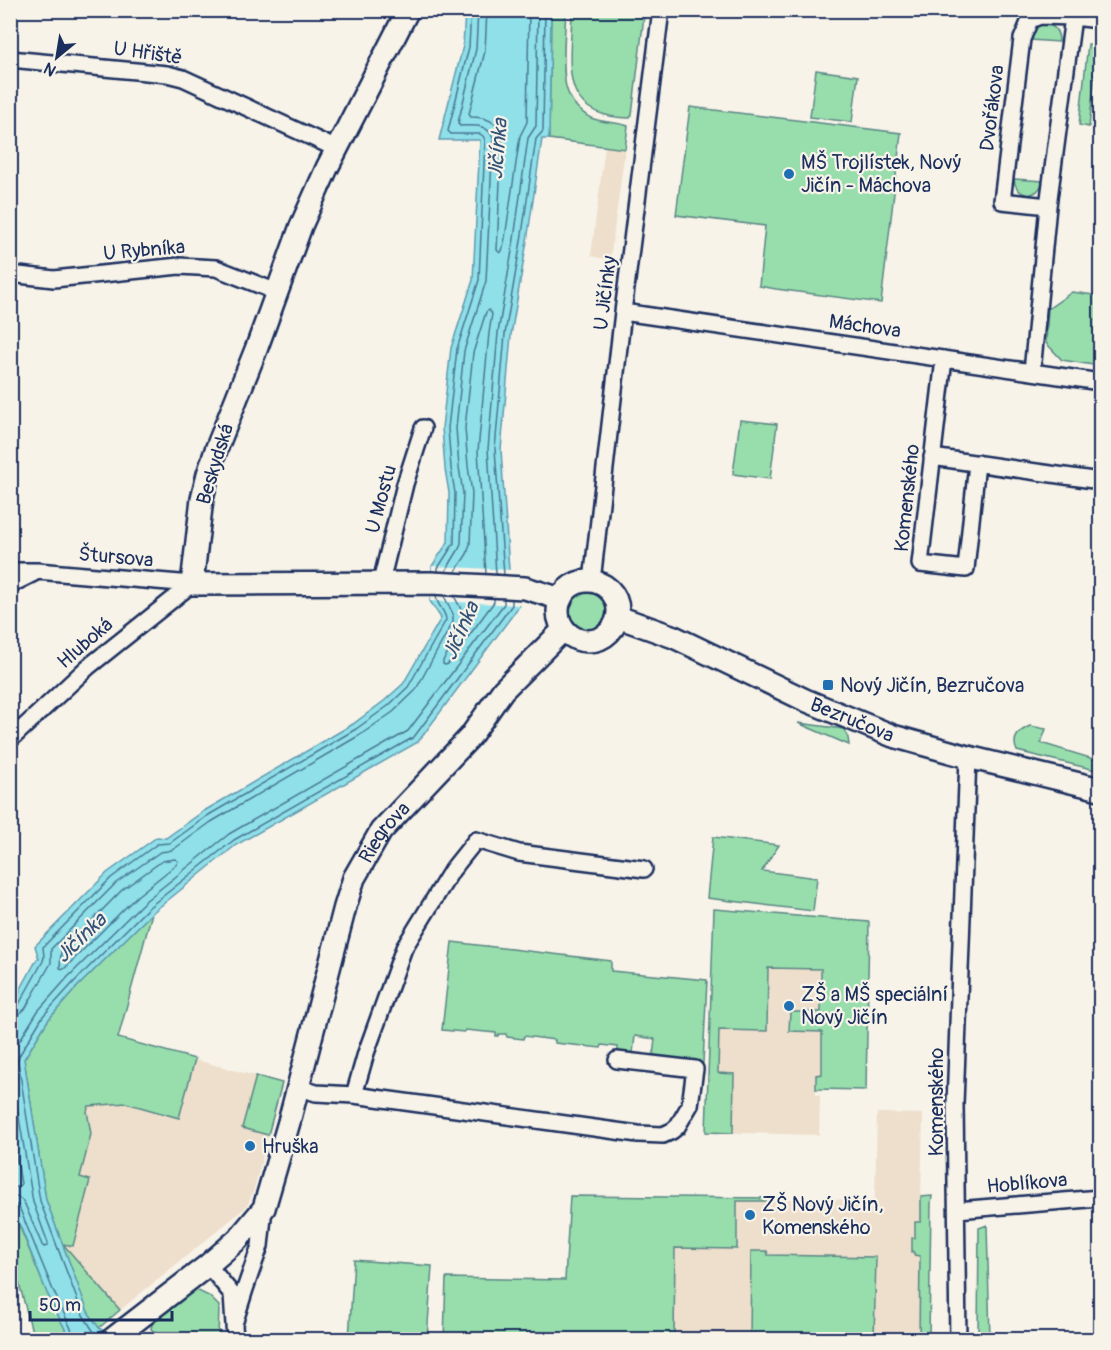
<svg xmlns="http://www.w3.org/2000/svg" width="1111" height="1350" font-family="Pangolin,sans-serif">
  <rect width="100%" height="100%" fill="#f7f3e8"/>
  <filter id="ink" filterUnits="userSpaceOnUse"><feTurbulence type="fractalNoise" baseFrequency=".0167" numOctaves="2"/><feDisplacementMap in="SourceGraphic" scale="12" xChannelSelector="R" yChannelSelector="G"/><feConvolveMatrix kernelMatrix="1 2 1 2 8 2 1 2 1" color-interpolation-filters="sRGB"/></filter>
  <g filter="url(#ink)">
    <path fill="#eedecc" d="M605,146L625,149L610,260L591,256Z
      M714,909L869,922L866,1090L816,1089V1095H820L819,1135L706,1132Z
      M48,1020L282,1083L254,1189L248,1204L244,1209L120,1310L62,1243Z
      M877,1113L923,1114L921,1197L932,1196L931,1203L929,1339L444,1340L446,1278L565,1280L570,1196L875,1200Z"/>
    <path fill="#98deac" stroke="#5a8685" stroke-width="1.5" fill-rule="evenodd" d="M551,11H566C565,30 561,74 567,90C571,102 580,112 591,118C603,123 616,122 628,126L625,149L549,139Z
      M572,11H593L644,16L632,115L630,118C556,117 571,64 572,11Z
      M1042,24C1054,24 1059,31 1059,42L1030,40C1032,32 1034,28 1042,24Z
      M1088,44L1100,45V66H1096L1089,127L1079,125Z
      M816,70L858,76L852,122L810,117Z
      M690,107L901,133L881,303L776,289L759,286L765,226L676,215Z
      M1014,179L1043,181C1040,190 1037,193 1027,195C1019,192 1015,188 1014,179Z
      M1072,292L1100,296V366L1062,360L1046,343L1048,309Z
      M740,420L777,424L770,479L733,474Z
      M566 611a22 22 0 1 1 44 0a22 22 0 1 1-44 0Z
      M798,723L844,729L848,738L849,745Z
      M1030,726L1046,729L1041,743L1100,761V771L1017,751C1011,738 1019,731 1030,726Z
      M713,837L779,845L762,871L817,878L813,911L707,898Z
      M714,909L869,922L866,1090L816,1089V1075L822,1074V1032L789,1031L790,1012H821V969L768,968L767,1031L719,1030L718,1073L734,1074L733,1133L706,1132Z
      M152,913L118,1038L195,1059L179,1118L126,1103L89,1106L87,1111L91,1134L80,1177L90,1180L73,1246L63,1244L120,1310L99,1328L88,1312L46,1200L24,1059L48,1020L78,986Z
      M452,942L611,961V971L707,980L703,1063L618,1053V1047L602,1045L601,1048L555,1043V1040L524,1036L523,1039L507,1037L506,1034H499L498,1036H496V1033L465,1030L464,1032L442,1030ZM635,1036L655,1039L653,1056L633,1053Z
      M256,1076L282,1083L268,1135L242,1128Z
      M570,1196L769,1198L768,1201H737V1249L675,1248L674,1339H444L446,1278L565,1280Z
      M932,1196L931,1203L929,1339H919L920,1256L914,1255V1252H912V1238H915V1222H921V1197Z
      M10,1203L47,1293L70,1339H34L11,1253Z
      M987,1225L990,1339H978L979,1228Z
      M751,1251H767L768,1255L876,1257L874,1339H750Z
      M354,1260L432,1266L427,1339H349Z
      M194,1289L209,1296L219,1306L218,1339H164L151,1329L152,1324Z"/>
    <path fill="#8fe0e8" stroke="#6199b1" stroke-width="1.5" d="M465,11H551L549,139H542L527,241L511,335L501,450L509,570L520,605L418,742L236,845L152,913L78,986L48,1020L24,1059L46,1200L88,1312L99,1328L117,1339H70L47,1293L11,1203V1007L37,959H39L35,946L107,873L157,837L166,838L204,811L353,724L384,701L403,684L441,618L430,601L432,566L448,542L449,493L445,469L442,428L451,348L473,280L480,140H439L463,46Z"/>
    <path fill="#f7f3e8" d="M432,566L512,570L522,600L520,605L430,601Z"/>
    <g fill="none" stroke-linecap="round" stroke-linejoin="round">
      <path stroke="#497695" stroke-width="1.5" d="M487,10L485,51L469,114L471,117C486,117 497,121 502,136L497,250L500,253L502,251L505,238L520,136L527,122L529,10
        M438,571V568L454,543L455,493L451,468L448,428L457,349L479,280L485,140L483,136L480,134H451L448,131L469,47L471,10
        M445,572L459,549L461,543L463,493L459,467L456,428L464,351L486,281L493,138C487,123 474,126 460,126L458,123L476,49L478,10
        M455,572L467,554L470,544L472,493L468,466L465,428L473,353L486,312L489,310L492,314L489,333L478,451L486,574
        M496,574L488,449L498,333L514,239L528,138L536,126L538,10
        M504,575L495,449L505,334L521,241L536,139L543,131L545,10
        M454,596C457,602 461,607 462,613C465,628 449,649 443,661V664L445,665L448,664L494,602V598
        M175,859L178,861L177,864L137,896L64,969L60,968L61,952L122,890L162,861Z
        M10,1009L14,1008L18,1006L43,961L44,957L43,947L111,878L157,844L170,843L207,816L356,729L388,706L408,687L446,620C446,611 436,605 436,595
        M10,1016L18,1015L25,1009L51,963V949L116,883L160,852L168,851L174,849L211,822L360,735L393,712L415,691L453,622V614L444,596
        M10,1056L38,1011L68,977L144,902L229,834L408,731L504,604V599
        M10,1063L33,1202L48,1243L47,1246L44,1247L42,1245L24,1202L18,1197L10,1196
        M10,1120L21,1184L18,1187H10
        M10,1203L15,1204L19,1207L53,1290L74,1335L75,1340
        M100,1336L94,1332L83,1315L40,1201L18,1061L19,1056L43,1016L74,982L148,908L234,840L414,737L512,605V599"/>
      <g stroke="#1b2f5e" stroke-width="20">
        <path id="street" d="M10,59L167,74L183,78L337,149
          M1048,206L1002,201L1022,39L1030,20L1040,16L1073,17L1100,20
          M10,274L54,279L179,266L216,268L277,292
          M623,312L1100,382
          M944,359L920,564L966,569L977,463
          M1032,372L1048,206L1073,17
          M932,457L1100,481
          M10,571H37L192,584
          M592,581L623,312L661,10
          M381,582L405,484L423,428
          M10,585L34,573
          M10,740L88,667L192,584
          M297,1087L316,1093L354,1095L638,1134L663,1135L672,1131L677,1127L690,1105L695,1069L617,1060
          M354,1095L366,1053L404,948L452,870L476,840L519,853L644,869
          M957,1210L1100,1198
          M208,1265L232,1294L235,1340
          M234,1324L245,1289L260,1246L264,1208
          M958,1340L955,1104L968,757"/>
      </g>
      <g stroke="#1b2f5e" stroke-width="26">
        <g id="secondary">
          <path d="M408,10L327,168L301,226L257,347L216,450L208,474L202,499L192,584L431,583L525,588L561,599"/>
          <circle cx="588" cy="611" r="30"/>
          <path id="s1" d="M618,617L674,637L805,700L893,736L968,757L1100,789"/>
          <path id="s2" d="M111,1340L208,1265L238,1239L264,1208L289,1122L345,907L354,878L381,831L470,737L503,690L564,629"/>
        </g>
      </g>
      <use href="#street" stroke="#f7f3e8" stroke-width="15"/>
      <use href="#secondary" stroke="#f7f3e8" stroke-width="21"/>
    </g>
  </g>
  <g fill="#1f6fb2" stroke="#f7f3e8" stroke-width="2">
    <circle cx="789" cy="174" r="6"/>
    <rect x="822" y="679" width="12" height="12" rx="3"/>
    <circle cx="789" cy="1006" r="6"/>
    <circle cx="250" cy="1146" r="6"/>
    <circle cx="750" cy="1215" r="6"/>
  </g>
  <g text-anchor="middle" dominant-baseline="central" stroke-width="4.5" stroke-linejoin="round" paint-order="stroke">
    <g font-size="20" fill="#1b2f5e" stroke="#f7f3e8">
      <text transform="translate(148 53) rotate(8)">U Hřiště</text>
      <text transform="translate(992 108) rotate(-83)">Dvořákova</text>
      <text transform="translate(144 250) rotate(-5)">U Rybníka</text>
      <text transform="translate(605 293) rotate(-83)">U Jičínky</text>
      <text transform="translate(865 326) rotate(8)">Máchova</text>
      <text transform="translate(215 464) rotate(-73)">Beskydská</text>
      <text transform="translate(907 498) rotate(-84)">Komenského</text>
      <text transform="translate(381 499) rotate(-75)">U Mostu</text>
      <text transform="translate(116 557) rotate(5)">Štursova</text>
      <text transform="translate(85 643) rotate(-41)">Hluboká</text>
      <text stroke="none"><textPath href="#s1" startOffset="256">Bezručova</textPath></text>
      <text stroke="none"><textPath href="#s2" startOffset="600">Riegrova</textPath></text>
      <text transform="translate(936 1102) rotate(-90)">Komenského</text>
      <text transform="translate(1027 1183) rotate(-5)">Hoblíkova</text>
    </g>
    <g font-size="20" fill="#1b2f5e" stroke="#f7f3e8" text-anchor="start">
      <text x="801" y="162">MŠ Trojlístek, Nový<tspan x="801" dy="23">Jičín - Máchova</tspan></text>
      <text x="840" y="685">Nový Jičín, Bezručova</text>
      <text x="801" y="994">ZŠ a MŠ speciální<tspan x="801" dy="23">Nový Jičín</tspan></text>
      <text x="262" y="1146">Hruška</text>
      <text x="762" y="1204">ZŠ Nový Jičín,<tspan x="762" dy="23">Komenského</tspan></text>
    </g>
    <g font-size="21" font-style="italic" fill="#32527a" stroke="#f7f3e8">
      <text transform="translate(498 149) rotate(-85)">Jičínka</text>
      <text transform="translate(461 631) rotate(-66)">Jičínka</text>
      <text transform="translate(81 938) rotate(-44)">Jičínka</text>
    </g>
  </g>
  <rect width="1111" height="1350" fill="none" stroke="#f7f3e8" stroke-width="36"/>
  <rect x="18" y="18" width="1075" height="1314" fill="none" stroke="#1b2f5e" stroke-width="2" filter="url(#ink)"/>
  <g transform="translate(57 57) rotate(210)" stroke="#f7f3e8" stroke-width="4.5" paint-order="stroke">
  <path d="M0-4.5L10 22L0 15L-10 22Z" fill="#1b2f5e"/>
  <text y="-9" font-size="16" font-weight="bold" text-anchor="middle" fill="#1b2f5e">N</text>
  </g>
  <path d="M30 1311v9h142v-9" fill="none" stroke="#1b2f5e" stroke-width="3"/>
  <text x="39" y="1311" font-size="18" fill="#1b2f5e" stroke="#f7f3e8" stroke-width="4.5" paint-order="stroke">50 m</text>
</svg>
